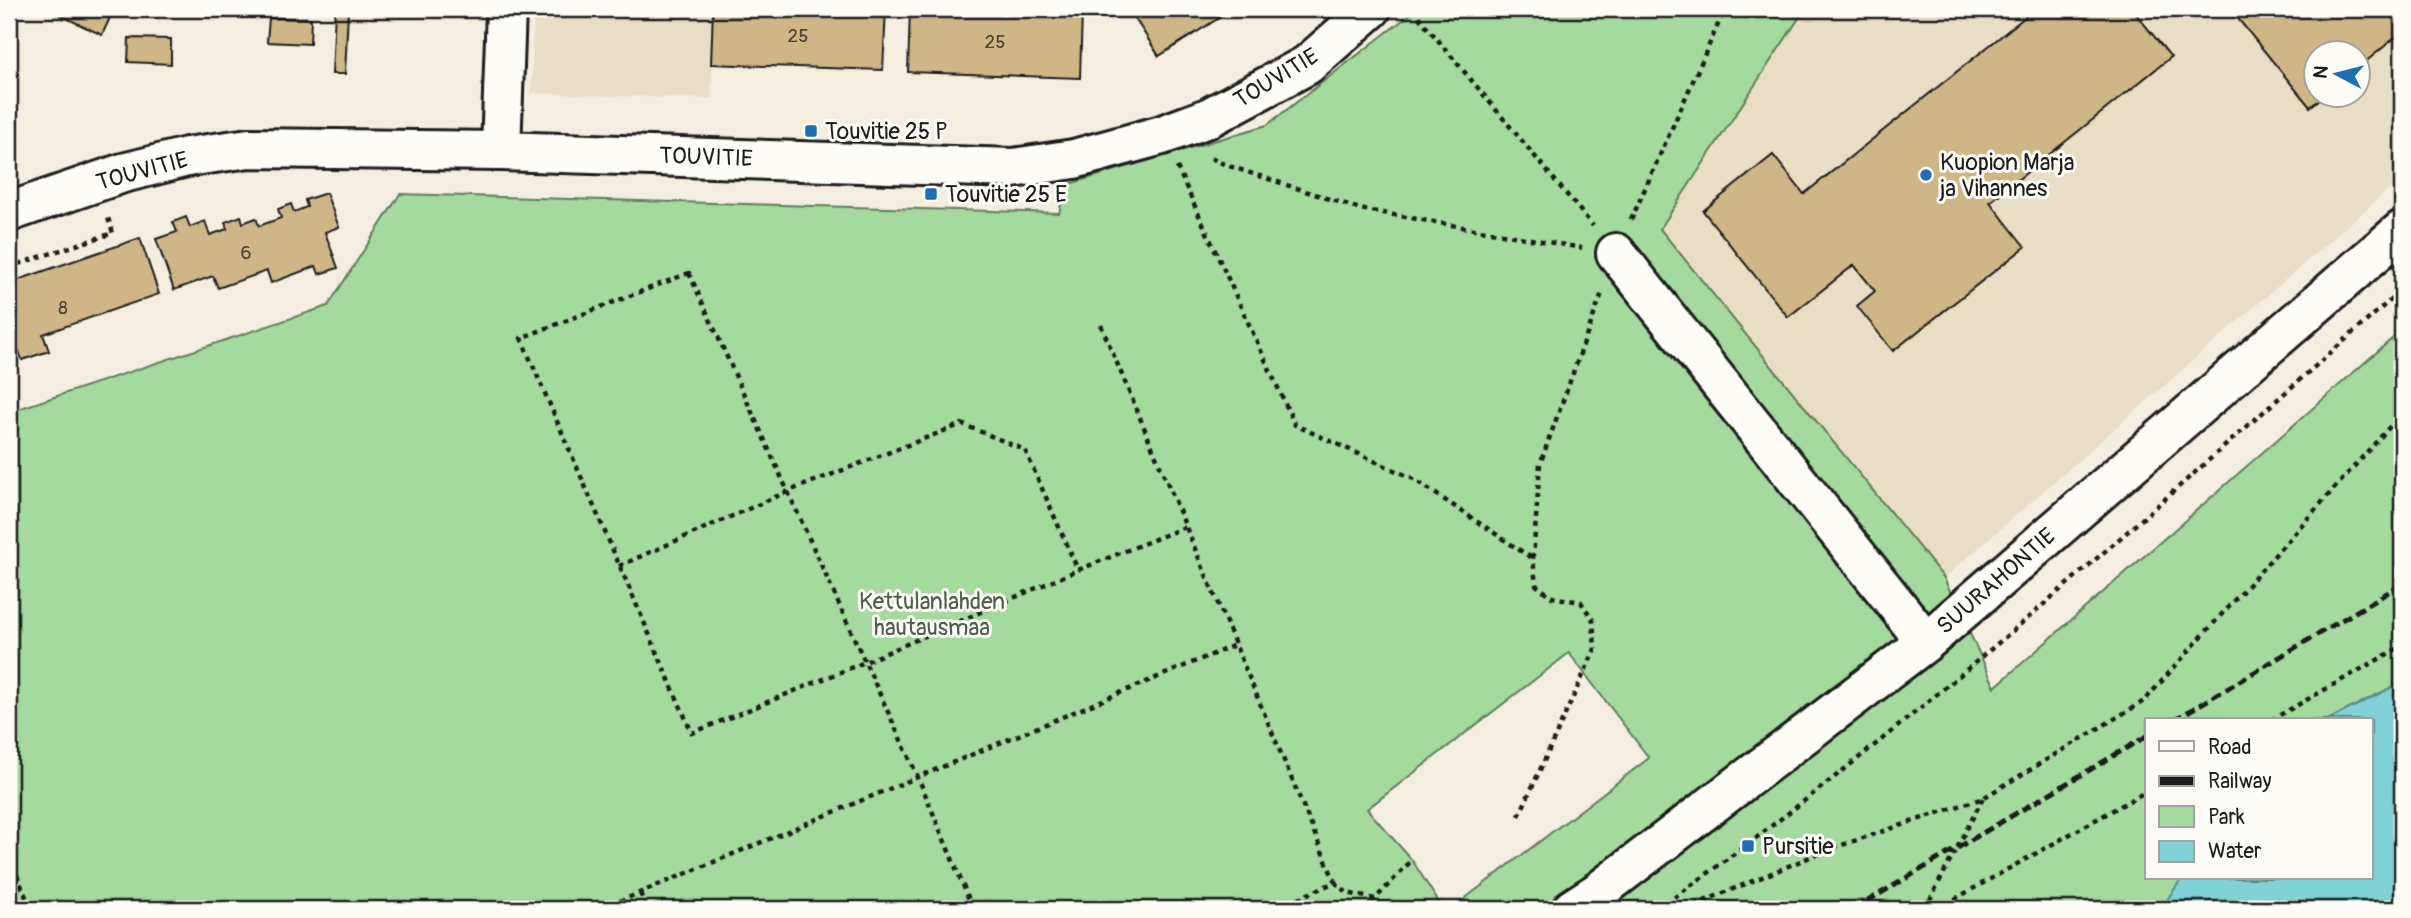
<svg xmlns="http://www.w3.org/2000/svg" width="2411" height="918" font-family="Pangolin,sans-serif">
  <rect width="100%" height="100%" fill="#f4eee0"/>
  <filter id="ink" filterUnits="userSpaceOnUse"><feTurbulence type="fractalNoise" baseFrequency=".0143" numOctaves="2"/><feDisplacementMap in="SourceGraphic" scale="14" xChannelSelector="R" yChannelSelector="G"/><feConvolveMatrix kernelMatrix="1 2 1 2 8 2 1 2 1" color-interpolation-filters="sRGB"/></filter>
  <g filter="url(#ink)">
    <path fill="#e9ddc5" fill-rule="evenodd" d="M534,9H714L711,99L531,93Z
      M1805,9H2402V178L1944,578L1660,229ZM2316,52H2358V94H2316Z"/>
    <path fill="#a4da9e" stroke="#607b5d" stroke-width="2" d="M1417,9H1805L1660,229L1944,578L1995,687L2402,330V682L2328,720H2147V878H2182L2161,909H1451L1649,758L1569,653L1367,809L1412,860L1443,909H9V412L328,306L400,194L1059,213L1066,185L1267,125Z"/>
    <path fill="#81d2d7" stroke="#59898c" stroke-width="2" d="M2402,682V909H2161L2182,878H2371V720H2328Z"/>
    <path fill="#cfb686" stroke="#1c1c1c" stroke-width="2" d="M52,9H114L102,35L51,11Z
      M713,9H886L883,70L711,64Z
      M910,9L1082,11L1080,78L908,72Z
      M1129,9H1233L1159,56Z
      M2035,9H2132L2171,57L1990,202L2025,247L1893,351L1857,306L1875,291L1854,265L1788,317L1703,211L1773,155L1804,194Z
      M2230,9H2402V32L2358,68V52H2316V94H2326L2310,107Z
      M335,10L348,11L345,74H332Z
      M269,18L311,19L310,44L267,42Z
      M129,38L171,39V64L128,62Z
      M326,193L339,227L325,232L338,268L319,274L316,266L271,283L267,271L218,288L213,276L174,290L156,239L177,232L173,222L186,217L190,227L205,221L210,235L227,229L225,222L241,216L243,223L256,218L259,226L281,218L278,209L291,204L294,212L307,207L305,200Z
      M140,238L159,294L43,334L49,351L22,360L9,323V283Z"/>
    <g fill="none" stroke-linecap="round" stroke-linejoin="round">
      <g stroke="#1c1c1c" stroke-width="44">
        <path id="minor" d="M501,151L506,9
          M9,212L123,173L187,157L249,148L501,151L1013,168L1074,159L1162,135L1208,118L1307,65L1371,9
          M1616,253L1926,642
          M1572,909L1595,894L1926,642L2402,230"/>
      </g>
      <path stroke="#1c1c1c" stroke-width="4.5" stroke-dasharray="5 5" stroke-linecap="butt" d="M1412,9L1593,226
        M1211,158L1226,165L1360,209L1582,248
        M1177,167L1295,425L1412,478L1533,559
        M1631,220L1725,9
        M9,267L113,233L107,215
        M689,273L865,662L692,733L521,338Z
        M1101,325L1335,882L1274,909
        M1185,527L1078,570L865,662L918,777L1235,645
        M619,566L789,491L962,424L1025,450L1078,570
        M2271,720L2402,646
        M1519,816L1595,649L1593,620L1581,602L1552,597L1536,585L1533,559L1540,464L1602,293
        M9,856L31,909
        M1335,882L1347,893L1375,899L1412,860
        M640,893L647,909
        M601,909L918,777L973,909
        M1658,909C1921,724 2160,501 2402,290
        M1685,909L1827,850L1983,798L2144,701L2402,413
        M1925,909L1983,798
        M1937,909L2147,791"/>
      <use href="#minor" stroke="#fdfcf7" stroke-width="38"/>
      <path stroke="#1c1c1c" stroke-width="5" stroke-dasharray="10 5" stroke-linecap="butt" d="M2174,720L2402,584
        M1854,909L2147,736"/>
    </g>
  </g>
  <g fill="#1f6fb2" stroke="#fdfcf7" stroke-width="2.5">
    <rect x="804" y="124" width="14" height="14" rx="3.5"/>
    <circle cx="1926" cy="175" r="7"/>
    <rect x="924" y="187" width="14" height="14" rx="3.5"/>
    <rect x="1741" y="839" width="14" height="14" rx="3.5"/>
  </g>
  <g text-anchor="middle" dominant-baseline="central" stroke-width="6" stroke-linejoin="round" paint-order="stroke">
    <g font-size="19" fill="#494236">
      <text x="798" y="36">25</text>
      <text x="995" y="42">25</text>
      <text x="246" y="253">6</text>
      <text x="63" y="308">8</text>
    </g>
    <g font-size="23" fill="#1c1c1c" stroke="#fdfcf7">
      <text transform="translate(1276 78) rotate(-31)">TOUVITIE</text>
      <text transform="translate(706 157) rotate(2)">TOUVITIE</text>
      <text transform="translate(142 171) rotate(-15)">TOUVITIE</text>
      <text transform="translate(1996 581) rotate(-41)">SUURAHONTIE</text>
    </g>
    <g font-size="23" fill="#1c1c1c" stroke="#fdfcf7" text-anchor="start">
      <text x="825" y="131">Touvitie 25 P</text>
      <text x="1940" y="162">Kuopion Marja<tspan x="1940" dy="26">ja Vihannes</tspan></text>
      <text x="945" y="194">Touvitie 25 E</text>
      <text x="1762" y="846">Pursitie</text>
    </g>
    <g font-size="23" fill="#4c5e4a" stroke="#fdfcf7">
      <text x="932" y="601">Kettulanlahden<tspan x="932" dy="26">hautausmaa</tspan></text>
    </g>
  </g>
  <rect width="2411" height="918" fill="none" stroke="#fdfcf7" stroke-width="35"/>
  <rect x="18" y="18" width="2376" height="883" fill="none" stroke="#1c1c1c" stroke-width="2.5" filter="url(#ink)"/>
  <rect x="2145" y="718" width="228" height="161" fill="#fdfcf7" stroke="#a3a29f" stroke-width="2"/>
  <rect x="2159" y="741" width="35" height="10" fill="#fdfcf7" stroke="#a3a29f" stroke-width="2"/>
  <text x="2208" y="754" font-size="21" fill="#1c1c1c">Road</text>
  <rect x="2159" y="776" width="35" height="10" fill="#1c1c1c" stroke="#a3a29f" stroke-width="2"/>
  <text x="2208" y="788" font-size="21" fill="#1c1c1c">Railway</text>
  <rect x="2159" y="806" width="35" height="21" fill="#a4da9e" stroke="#a3a29f" stroke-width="2"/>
  <text x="2208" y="824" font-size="21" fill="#1c1c1c">Park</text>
  <rect x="2159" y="841" width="35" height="21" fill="#81d2d7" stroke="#a3a29f" stroke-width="2"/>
  <text x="2208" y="858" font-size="21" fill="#1c1c1c">Water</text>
  <g transform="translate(2337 74) rotate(277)"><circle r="33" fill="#fdfcf7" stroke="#a3a29f" stroke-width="2"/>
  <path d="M0-5L12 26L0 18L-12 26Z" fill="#1f6fb2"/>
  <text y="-10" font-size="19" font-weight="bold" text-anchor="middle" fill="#1c1c1c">N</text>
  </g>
</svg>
